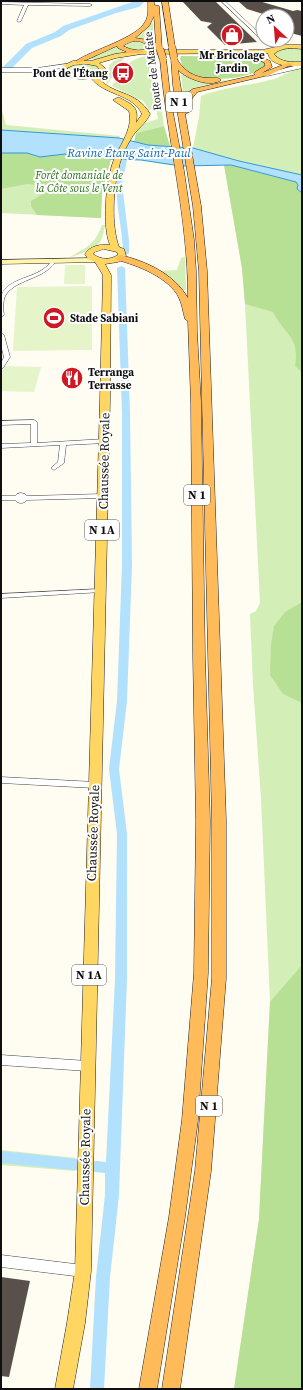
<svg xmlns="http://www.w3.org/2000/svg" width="303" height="1390" font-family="'Source Serif 4',serif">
  <rect width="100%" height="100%" fill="#fffcf2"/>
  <path fill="#d4eeb7" d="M151,23H153V42L143,39H130L144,30Z
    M137,41H141L152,47L150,50L129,49L125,46L128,43Z
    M117,44L119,48L125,51L97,60L87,58Z
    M286,48H302V63L287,62L276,59L274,54L276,51Z
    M150,56L151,72L156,70L164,126L136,133L142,124L158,119L156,109L149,110L143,101L112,86L119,75H123L125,72H121C126,62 140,56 150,56Z
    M122,58H124L121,62L108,84L99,79L104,78L109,70V65L113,62H111Z
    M79,63L98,66V71C88,76 77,75 66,71L67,67Z
    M302,68V1389H234L259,1219L270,1002L261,798L253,685L250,614L256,611L260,603L245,304L242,268L224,165L195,166L169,165L141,160L111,159L102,192L101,218L1,213V107L6,125L120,136L119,138L148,145L193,148L199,117L201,96C224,87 250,86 274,79C284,76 292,69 302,68Z
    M181,74L189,77L217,81L229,80L198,87L183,94Z
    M102,225H105C104,230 103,236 101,241C96,249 78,255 70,257C88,246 94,246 102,225Z
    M185,257L186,290H182L159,271L177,270L181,258Z
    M1,1150L76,1158L75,1171L1,1165Z"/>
  <path fill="#b8e095" d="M181,56L250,57L265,61L267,67C248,78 217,82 197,76C192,75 187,72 183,69L180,58Z
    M164,126L170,146L148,145L134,142L136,133Z
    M1,153H27L38,157L65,154L78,156L91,154L111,159L102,192L101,218L37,215L31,206V201L54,187L27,184L1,189Z
    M224,165L238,166L256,172L296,182L298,183V191L302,193V372L295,366C300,336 285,336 273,312L245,304L242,268Z
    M302,602V703L283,694L270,675L271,644L274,626L285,612Z
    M302,965V1389H234L259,1219L270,1002Z"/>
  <path fill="#e6f4ca" d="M65,265H85V284H64Z
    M92,286V350L13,351L17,287Z
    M4,366L41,367L34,392L1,391V377Z"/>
  <path fill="#b1e1fc" stroke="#3199da" d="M1,130L119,138L148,145L193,148L239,161L302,175V193L297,189L298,185L296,182L231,165L181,166L141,160L111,159L91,154L75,156L65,154L40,157L27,153H1Z"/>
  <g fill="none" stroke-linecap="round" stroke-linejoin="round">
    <path fill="#b1e1fc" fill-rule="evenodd" d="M122,159L127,160L122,184L129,241V253L126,255L123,253C123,222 109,188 122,159Z
      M121,266L125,268L130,413L132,565L127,701L119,769L127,834V979L119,1195L110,1277L104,1389H90L96,1277L105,1195V1173L1,1163V1151L106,1162L115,979L117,834L109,769L117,701L122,565V413L117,268Z"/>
    <path fill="#b1e1fc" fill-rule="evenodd" d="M135,1H145L139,7L116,13L69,30L61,36L32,48L11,69L8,70L3,67L26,44L55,32L63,26Z"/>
  </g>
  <path fill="#59504b" d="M182,1H215L257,42L225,45L207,27L212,23L201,21Z
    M238,1H259L293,11L297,10L302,11V36L287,32V16H270L247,9Z
    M1,1277L30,1281L9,1377L1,1376Z"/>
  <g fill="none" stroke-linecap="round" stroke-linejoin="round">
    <g stroke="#424242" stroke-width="1">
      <path id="minor" d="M221,1H225L263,37V40H269L285,46V48H283L262,40Z
        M1,2L90,4L92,5L90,6L28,5L21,21L19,22L17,21L24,5L1,4Z
        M53,259L57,260C54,264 51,268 46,271C34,280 9,283 4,299C3,304 3,310 4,315L1,317C1,310 0,300 2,294C8,280 30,278 42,270C47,267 50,263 53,259Z
        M1,333L4,335L10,357L3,368L1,369V363L4,357L1,345Z
        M34,420L37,422V443L105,439L108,441L105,443L66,445L64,463L54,470L51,468L58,462L60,445L1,448V444L31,443V424L1,425V421Z
        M21,493L25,494L27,496L103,494L106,496L103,498L27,500C24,504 18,504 15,500H1V496H15L17,494Z
        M100,589L102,590L103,591L102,592L1,598V594Z"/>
    </g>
    <g stroke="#424242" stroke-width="1">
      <path id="tertiary" d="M66,64L68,65V67L37,72H1V68H37Z
        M302,64V68L267,76L264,74Z
        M1,777L95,782L100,785L95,788L1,783Z
        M1,1055L87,1061L91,1063L93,1066L91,1069L87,1071L1,1065Z
        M1,1255L83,1265L87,1267L89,1271L87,1275L83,1277L1,1267Z"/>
    </g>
    <g stroke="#313131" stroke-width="1">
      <path id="secondary" d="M94,258L98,260L97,262L1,264V260Z"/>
    </g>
    <g stroke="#202020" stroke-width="1">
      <path id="primary" d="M285,45H302V49C292,48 282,47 274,54C281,63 292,62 302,62V66C291,66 270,67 268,53L141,54L116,58L99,63L105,68L104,71L97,76C111,96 136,89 150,114C146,124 136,129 131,139C126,147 121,157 119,167C113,188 111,226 119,247L124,249L126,256L118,262L105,264L111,275L110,400L91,1271L85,1323L73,1389H55L67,1323L75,1271L100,400L103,275L95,262L88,259L85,254C90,246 100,244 110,245C102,226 106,184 112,165C117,148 134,130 129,111L113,100L117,98H120C133,105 139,107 136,123L142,114C132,93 105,96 91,78C81,80 68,79 60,71L62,66L73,61H91L115,54L141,50H262ZM87,64L97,66L99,69C89,76 76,76 67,70V68L74,65ZM104,249L117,252L118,255C110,260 101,260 93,254L95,252Z"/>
    </g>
    <g stroke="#202020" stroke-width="1">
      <path id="trunk" d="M148,1H154V5L159,6L162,50C150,52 142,32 123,46L130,49L143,51V53H129L118,48L117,46C109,49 80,64 76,63V61C92,50 137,38 145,22C149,16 148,8 148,1ZM154,16L156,43L148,40L135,38L149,26Z
        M162,1H168L175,47L172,49L169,47Z
        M205,52L262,57L270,61L272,67L262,73L288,63L293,64L269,75L197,92L191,100L189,112L185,114L201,206L207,271L226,820V978L211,1171L180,1389H162L195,1171L212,978V820L199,271L193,206L173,85L171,58L176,57C182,70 194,78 209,78C214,78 218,77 221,80C211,88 187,79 178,70L183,102L187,93L193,89L255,75L254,73L255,72L265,66V63L259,60L203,55L202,54Z
        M163,57L166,59L171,102L184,171L194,240L196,271L197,332L201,403L205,656L210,821L208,973L198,1120L185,1217L157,1389H139L169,1217L182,1120L194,973L196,821L193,656L191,403L188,321L185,319C183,312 182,304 179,298C170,278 137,265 117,260L116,258L120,255C146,261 174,274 188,298C188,216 167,140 160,59Z"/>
    </g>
    <use href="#minor" fill="#fff" fill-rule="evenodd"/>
    <use href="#tertiary" fill="#fff" fill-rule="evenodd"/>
    <use href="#secondary" fill="#fff5ad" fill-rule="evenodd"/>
    <use href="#primary" fill="#ffd662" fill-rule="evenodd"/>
    <use href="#trunk" fill="#ffba59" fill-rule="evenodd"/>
    <g stroke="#202020" stroke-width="8" stroke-linecap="butt">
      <path id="trunk-bridge" d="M172,47L174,58
        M160,49L163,59"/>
    </g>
    <use href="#trunk-bridge" stroke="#ffba59" stroke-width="7"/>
  </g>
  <defs>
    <g id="shop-disc" transform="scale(1.15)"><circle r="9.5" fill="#ce1924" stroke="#fff"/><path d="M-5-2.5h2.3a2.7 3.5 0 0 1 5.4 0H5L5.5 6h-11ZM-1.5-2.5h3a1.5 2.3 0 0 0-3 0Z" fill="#fff"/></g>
    <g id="bus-disc" transform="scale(1.15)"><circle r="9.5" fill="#ce1924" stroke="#fff"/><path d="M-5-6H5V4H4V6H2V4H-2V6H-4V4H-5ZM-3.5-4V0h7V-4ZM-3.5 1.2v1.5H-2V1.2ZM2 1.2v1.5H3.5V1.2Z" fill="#fff"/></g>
    <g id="stadium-disc" transform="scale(1.15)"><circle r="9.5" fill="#ce1924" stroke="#fff"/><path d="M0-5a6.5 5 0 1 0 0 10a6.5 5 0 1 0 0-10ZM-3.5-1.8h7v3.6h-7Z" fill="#fff"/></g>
    <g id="restaurant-disc" transform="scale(1.15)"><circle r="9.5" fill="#ce1924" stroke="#fff"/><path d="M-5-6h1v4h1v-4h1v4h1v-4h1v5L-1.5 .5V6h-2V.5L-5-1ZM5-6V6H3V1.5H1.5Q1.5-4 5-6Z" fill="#fff"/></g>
  </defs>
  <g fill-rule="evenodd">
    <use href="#shop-disc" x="232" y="35"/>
    <use href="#bus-disc" x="123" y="73"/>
    <use href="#stadium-disc" x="54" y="318"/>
    <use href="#restaurant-disc" x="72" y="378"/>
  </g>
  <g text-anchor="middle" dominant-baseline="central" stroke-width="4" stroke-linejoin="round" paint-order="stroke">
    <g font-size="11" font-weight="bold" fill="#0f0f0f" stroke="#fff" text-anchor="start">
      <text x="232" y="55" text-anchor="middle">Mr Bricolage<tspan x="232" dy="13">Jardin</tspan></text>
      <text x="108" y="73" text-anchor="end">Pont de l'Étang</text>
      <text x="70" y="318">Stade Sabiani</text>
      <text x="88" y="372">Terranga<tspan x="88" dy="13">Terrasse</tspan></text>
    </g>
    <g font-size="11" fill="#0f0f0f" stroke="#fff">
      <text transform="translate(153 71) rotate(-97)">Route de Mafate</text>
    </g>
    <g font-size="11" font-style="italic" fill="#2c6f18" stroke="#fff">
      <text x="79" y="175">Forêt domaniale de<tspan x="79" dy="13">la Côte sous le Vent</tspan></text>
    </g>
    <g fill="#fff" stroke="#575757" stroke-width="1">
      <rect x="166" y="92" width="26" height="20" rx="3"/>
      <rect x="184" y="485" width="26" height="20" rx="3"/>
      <rect x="85" y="520" width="34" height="20" rx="3"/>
      <rect x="72" y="965" width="34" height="20" rx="3"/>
      <rect x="196" y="1096" width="26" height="20" rx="3"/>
    </g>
    <g font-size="12" font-weight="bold" fill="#0f0f0f">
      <text x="179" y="102">N 1</text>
      <text x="197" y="495">N 1</text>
      <text x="102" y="530">N 1A</text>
      <text x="89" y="975">N 1A</text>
      <text x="209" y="1106">N 1</text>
    </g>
    <g font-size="12" font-style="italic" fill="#0c6aae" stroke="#fff">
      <text x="129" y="153">Ravine Étang Saint-Paul</text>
    </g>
    <g font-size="13" fill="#0f0f0f" stroke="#fff">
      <text transform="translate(104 461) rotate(-89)">Chaussée Royale</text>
      <text transform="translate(93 833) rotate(-88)">Chaussée Royale</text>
      <text transform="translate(85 1157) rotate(-89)">Chaussée Royale</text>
    </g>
  </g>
  <rect width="303" height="1390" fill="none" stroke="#0f0f0f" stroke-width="4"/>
  <g transform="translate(275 28) rotate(334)"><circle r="19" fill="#ffffff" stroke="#9f9f9f"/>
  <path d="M0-3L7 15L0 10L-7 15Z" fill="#ce1924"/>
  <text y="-6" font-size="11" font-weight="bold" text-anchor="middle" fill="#0f0f0f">N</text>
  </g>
</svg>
